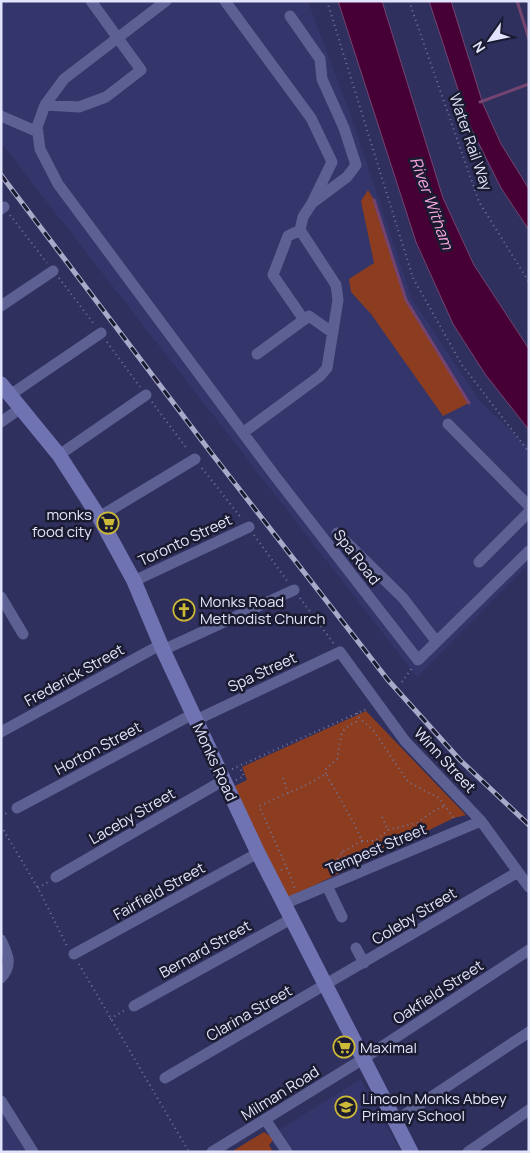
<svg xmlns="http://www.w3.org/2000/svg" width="530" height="1153" font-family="Manrope,sans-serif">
  <rect width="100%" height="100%" fill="#2f305d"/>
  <path fill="#34356a" d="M1,1H308L353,122L412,299L480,401L529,448V564L417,677L1,143Z
    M361,1079L401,1152H279L269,1136Z
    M1,1109L30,1152H1Z"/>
  <path fill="#8c3d20" d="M368,190L374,200L406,300L469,403L443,416L371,314L351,292L349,279L374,263L361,201Z
    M366,711L466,815L454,818L286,899L231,788L247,780L242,767Z
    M264,1132L274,1139L269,1145L273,1152H231Z"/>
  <path fill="#460036" stroke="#744471" d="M338,1H382L443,198L474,265L529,349V430L485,374L453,324L416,242Z
    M429,1H451L483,104L501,144L529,189V230L501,188L470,126Z"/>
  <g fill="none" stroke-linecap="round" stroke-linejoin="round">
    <path stroke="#744471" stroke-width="3" d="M517,1L529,39
      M480,102L529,84
      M374,200L406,300L469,403"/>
    <path stroke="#73759a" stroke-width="2" stroke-dasharray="1 4" stroke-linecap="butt" d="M327,1L413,278L462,365L529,452
      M409,1L479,202L529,282
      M10,215L47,263
      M59,278L94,324
      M107,342L140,387
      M152,402L188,450
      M202,468L242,519
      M254,535L288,582
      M300,598L334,644
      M402,682L412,668
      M357,713V716L373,730L408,782L439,798L455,820
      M232,769L369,708
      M326,774L325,770L337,759L342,732L348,726L360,720
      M283,778L288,793
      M236,780L244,776L239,766
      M1,816L8,812
      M382,817L388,830
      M1,826L38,888L68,948
      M362,841H375L388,830L417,823L435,810L444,806
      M342,852L347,866
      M287,868L295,889
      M281,870L287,868L259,806L302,787L326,774L355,825L362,841L342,852L337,860
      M38,888L48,882
      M79,964L189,1152
      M110,1019L125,1010"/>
    <path stroke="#5d6093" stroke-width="11" d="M166,1L64,79L45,105L37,127L40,149L58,184L275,476L418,660L529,551
      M225,1L311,118L332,162L312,203L303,217L300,230L336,285L338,300L327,368L320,376L244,432
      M290,16L320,59L322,79L344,128L356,165L347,177L312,203
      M45,105L79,107L106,97L141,70L91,1
      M1,116L38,132
      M1,209L4,207
      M300,230L288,236L273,275L304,320
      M1,306L53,271
      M257,354L309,316L333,333
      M10,395L101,333
      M1,422L21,408
      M448,424L529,506
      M59,455L146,395
      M99,517L195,459
      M337,533L403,598L436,641
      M479,562L529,512
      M134,581L249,527
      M1,597L23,634
      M163,650L294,590
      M196,720L340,652L405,741L481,821L529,887
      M1,732L160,645
      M17,808L193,714
      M56,877L224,780
      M327,886L342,917
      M284,904L481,821
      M1,940C8,955 13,964 1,978
      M356,948L364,963
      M74,954L258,853
      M134,1006L291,919
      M165,1078L518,872
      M1,1101L33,1152
      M265,1119L287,1152
      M395,1121L529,1032
      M212,1152L363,1059L529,950
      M468,1152L529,1110"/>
    <path stroke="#7073b2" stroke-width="15" d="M1,384L59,455L99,517L134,581L163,650L258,853L411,1152"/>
    <g stroke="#a8aac9" stroke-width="5">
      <path id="rail" d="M1,175L212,454L388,680L460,760L529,825"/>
    </g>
    <use href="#rail" stroke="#1a1b30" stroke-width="3" stroke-dasharray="9" stroke-linecap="butt"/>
  </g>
  <defs>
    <g id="supermarket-ring" transform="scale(1.125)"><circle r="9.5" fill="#1a1b30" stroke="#cdb938" stroke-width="1.5"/><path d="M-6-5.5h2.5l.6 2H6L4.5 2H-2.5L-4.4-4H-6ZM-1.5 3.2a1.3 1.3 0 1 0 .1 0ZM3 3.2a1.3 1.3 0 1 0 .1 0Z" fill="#cdb938"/></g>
    <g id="church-ring" transform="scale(1.125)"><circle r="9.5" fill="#1a1b30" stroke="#cdb938" stroke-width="1.5"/><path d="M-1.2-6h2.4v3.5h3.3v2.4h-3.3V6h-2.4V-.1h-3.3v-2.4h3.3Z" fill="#cdb938"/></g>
    <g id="school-ring" transform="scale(1.125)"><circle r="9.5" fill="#1a1b30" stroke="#cdb938" stroke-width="1.5"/><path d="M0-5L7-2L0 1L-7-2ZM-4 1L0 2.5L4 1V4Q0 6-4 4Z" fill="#cdb938"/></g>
  </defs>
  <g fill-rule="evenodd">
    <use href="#supermarket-ring" x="108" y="523"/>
    <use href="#church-ring" x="184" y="610"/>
    <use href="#supermarket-ring" x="344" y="1047"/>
    <use href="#school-ring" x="346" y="1107"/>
  </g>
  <g text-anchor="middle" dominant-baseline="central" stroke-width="5" stroke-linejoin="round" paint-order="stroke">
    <g font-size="15" fill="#e1e4fc" stroke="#1a1b30">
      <text transform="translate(471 142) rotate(71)">Water Rail Way</text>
      <text transform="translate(185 540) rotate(-25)">Toronto Street</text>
      <text transform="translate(357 557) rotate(52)">Spa Road</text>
      <text transform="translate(262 672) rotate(-25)">Spa Street</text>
      <text transform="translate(74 675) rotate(-29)">Frederick Street</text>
      <text transform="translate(98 748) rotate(-28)">Horton Street</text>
      <text transform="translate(445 760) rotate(47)">Winn Street</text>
      <text transform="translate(215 762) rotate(65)">Monks Road</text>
      <text transform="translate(132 816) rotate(-30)">Laceby Street</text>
      <text transform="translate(376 849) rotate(-23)">Tempest Street</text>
      <text transform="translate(159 891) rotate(-29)">Fairfield Street</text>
      <text transform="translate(414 916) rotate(-31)">Coleby Street</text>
      <text transform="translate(205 949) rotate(-29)">Bernard Street</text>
      <text transform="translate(438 992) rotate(-33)">Oakfield Street</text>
      <text transform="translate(249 1013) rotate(-30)">Clarina Street</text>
      <text transform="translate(280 1093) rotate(-32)">Milman Road</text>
    </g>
    <g font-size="15" fill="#e1e4fc" stroke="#1a1b30" text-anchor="start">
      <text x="92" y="514" text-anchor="end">monks<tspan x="92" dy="17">food city</tspan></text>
      <text x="200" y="601">Monks Road<tspan x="200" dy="17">Methodist Church</tspan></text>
      <text x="360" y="1047">Maximal</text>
      <text x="362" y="1098">Lincoln Monks Abbey<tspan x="362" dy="17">Primary School</tspan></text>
    </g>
    <g font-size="16" font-style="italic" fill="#f9a7de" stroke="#1a1b30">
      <text transform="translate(432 203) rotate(70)">River Witham</text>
    </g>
  </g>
  <rect width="530" height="1153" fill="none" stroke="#e1e4fc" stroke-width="5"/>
  <g transform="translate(490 40) rotate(237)" stroke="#1a1b30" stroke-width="4" paint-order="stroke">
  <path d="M0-4L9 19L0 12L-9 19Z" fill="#e1e4fc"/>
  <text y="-8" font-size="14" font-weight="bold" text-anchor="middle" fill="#e1e4fc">N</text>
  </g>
</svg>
